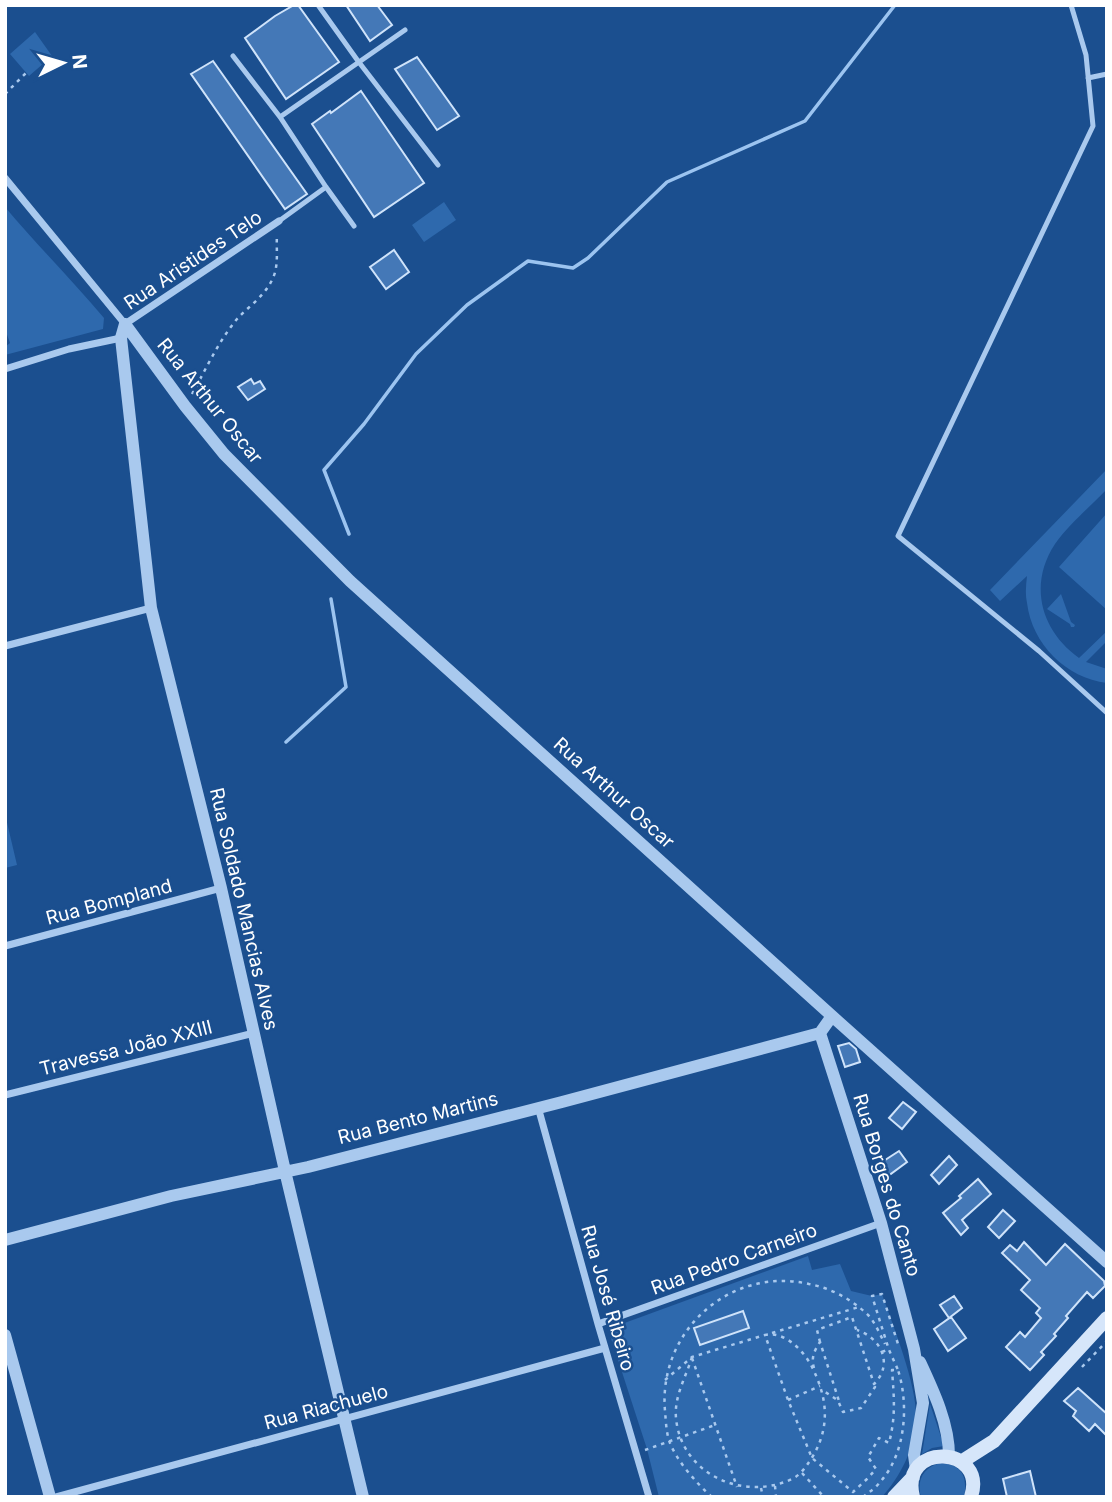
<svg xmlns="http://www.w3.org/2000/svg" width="1112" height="1502" font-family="Inter,sans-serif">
  <rect width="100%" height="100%" fill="#1b4f8f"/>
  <path fill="#2e69ad" d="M35,32L52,56L29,76L10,54Z
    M444,202L456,220L424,242L412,225Z
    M5,207C37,245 72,280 104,318L103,329L5,355V347L10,343L5,329Z
    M1107,469V489C1090,507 1069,524 1055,544C1028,585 1041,631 1079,658L1107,631V641L1086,662L1107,669V683C1066,678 1032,644 1027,603C1025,594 1026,585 1027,576L1000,601L990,590Z
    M1107,513V610L1059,567Z
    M1061,594L1071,622L1075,625L1074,627H1071L1070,624L1047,609Z
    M5,814L17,865L5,868Z
    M808,1256L812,1270L840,1264L851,1291L872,1296L882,1294C894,1329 919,1389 916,1424C914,1450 899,1478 882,1497H659L647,1449L608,1329Z
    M930,1404L944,1446L932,1448L922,1454Z
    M940,1463C962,1464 968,1477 964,1497H921C916,1480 924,1467 940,1463Z"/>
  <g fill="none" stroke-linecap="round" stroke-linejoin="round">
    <path stroke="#9cc4f0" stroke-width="3.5" d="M349,534L324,470L364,424L416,354L467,305L528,261L573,268L588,258L667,182L805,121L895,5
      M286,742L346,687L331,599"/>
  </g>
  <path fill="#4478b7" stroke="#cfe3fa" stroke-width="2" d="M294,5H298L339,62L286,99L245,38L275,16Z
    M346,5H377L392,25L370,41Z
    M417,57L459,116L437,130L395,69Z
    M213,61L307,194L285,209L191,74Z
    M361,91L424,183L374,217L312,124L330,111L331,113Z
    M394,250L409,272L386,289L370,267Z
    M251,379L254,384L260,381L265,389L248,400L238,387Z
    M849,1043L856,1049L860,1062L845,1067L838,1046Z
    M903,1102L916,1112L902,1129L889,1118Z
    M899,1151L907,1162L888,1176L879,1164Z
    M949,1156L957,1165L939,1184L931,1175Z
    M978,1179L991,1194L962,1220L968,1228L961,1235L943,1213L961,1198L959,1196Z
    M1003,1210L1015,1221L999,1238L988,1227Z
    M1024,1242L1046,1265L1065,1244L1104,1281L1105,1286L1093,1298L1087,1292L1066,1316L1068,1318L1054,1334L1056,1336L1041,1352L1044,1355L1030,1370L1006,1347L1020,1332L1025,1337L1041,1318L1036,1313L1040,1308L1021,1290L1030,1280L1002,1253L1010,1245L1017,1251Z
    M954,1296L962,1308L949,1318L940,1305Z
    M743,1311L749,1328L700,1345L694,1328Z
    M951,1317L966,1338L948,1351L934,1329Z
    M1078,1388L1107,1414V1436L1095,1424L1089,1431L1073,1416L1076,1411L1064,1401Z
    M1030,1471L1036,1497H1007L1003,1479Z"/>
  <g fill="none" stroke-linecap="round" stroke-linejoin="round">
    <path stroke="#a9c9ee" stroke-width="2.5" stroke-dasharray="3.5 5" stroke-linecap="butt" d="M5,94L26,73
      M192,394C206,369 218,342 237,319C249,306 265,296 273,278C279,264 276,250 277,235
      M772,1333L859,1307
      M820,1342L817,1330L852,1317L874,1384C894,1364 881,1338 857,1330
      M882,1352L889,1349
      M692,1357C686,1377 674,1396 676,1418C681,1474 743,1502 792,1479C802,1474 807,1465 813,1456C831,1425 827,1396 811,1365C802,1349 784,1331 765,1335L788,1400L812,1458L853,1492L867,1479L876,1469L868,1457L879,1438L889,1443C896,1416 894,1397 892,1370H898L889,1350L872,1296L882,1294L898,1344
      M692,1358L737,1487
      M1082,1367L1107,1341
      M814,1368C811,1358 814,1351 820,1342L839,1401L822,1390
      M665,1380L692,1357L765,1335
      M788,1400L820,1386
      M839,1403L843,1412L861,1408L875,1387L874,1384
      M645,1450L715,1425
      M802,1473L824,1497
      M775,1486L776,1497
      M761,1488L763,1497
      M712,1497C697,1484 677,1461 670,1443C666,1433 666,1421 665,1411C658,1331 730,1266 809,1284C831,1288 853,1300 869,1316C876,1324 880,1335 885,1344
      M863,1497C869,1492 876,1488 880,1482C906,1454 909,1404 898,1370"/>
    <path stroke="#a9c9ee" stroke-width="5" d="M318,5L358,61L438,165
      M1071,5L1086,55L1093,126L898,536L1039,651L1107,713
      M233,56L280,117L326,187L354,226
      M1088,78L1107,74
      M280,117L405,30
      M279,221L326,187"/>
    <path stroke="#a9c9ee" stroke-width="7" d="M5,178L125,324L279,221
      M5,369L69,349L121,338
      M5,646L151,608
      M5,946L221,888
      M5,1095L254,1033
      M538,1107L598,1324L649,1497
      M598,1324L881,1223
      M56,1497L605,1348"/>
    <path stroke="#a9c9ee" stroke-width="12" d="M125,324L185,406L224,454L350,581L832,1016L1107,1262
      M125,324L121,338L151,608L221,888L285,1171L363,1497
      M820,1033L881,1223L914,1349L923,1403L914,1455L916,1470
      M5,1240L171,1196L308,1167L562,1102L820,1033L832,1016
      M5,1335L50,1497
      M920,1362C934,1392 949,1424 949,1456"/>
    <path stroke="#d6e6fa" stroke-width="14" d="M961,1462L994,1441L1107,1318
      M894,1497L913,1477
      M913,1497C899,1441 988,1445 971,1497"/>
  </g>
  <g text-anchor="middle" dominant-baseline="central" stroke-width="5" stroke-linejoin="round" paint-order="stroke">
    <g font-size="19" fill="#fff" stroke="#1b4f8f">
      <text transform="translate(193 260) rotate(-34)">Rua Aristides Telo</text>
      <text transform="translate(210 401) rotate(51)">Rua Arthur Oscar</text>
      <text transform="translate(614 793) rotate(42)">Rua Arthur Oscar</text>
      <text transform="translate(109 902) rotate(-15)">Rua Bompland</text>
      <text transform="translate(244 909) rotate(77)">Rua Soldado Mancias Alves</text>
      <text transform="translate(126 1048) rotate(-14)">Travessa João XXIII</text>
      <text transform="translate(418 1118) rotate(-14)">Rua Bento Martins</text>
      <text transform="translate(887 1185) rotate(73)">Rua Borges do Canto</text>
      <text transform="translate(734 1259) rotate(-20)">Rua Pedro Carneiro</text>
      <text transform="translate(608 1298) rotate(74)">Rua José Ribeiro</text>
      <text transform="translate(326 1407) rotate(-15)">Rua Riachuelo</text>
    </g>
  </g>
  <rect width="1112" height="1502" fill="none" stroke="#ffffff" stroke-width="14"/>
  <g transform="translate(63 63) rotate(85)" stroke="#1b4f8f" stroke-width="5" paint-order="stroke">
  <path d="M0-5L12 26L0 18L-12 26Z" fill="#ffffff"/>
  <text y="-10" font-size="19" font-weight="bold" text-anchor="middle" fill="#ffffff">N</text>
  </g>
</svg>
